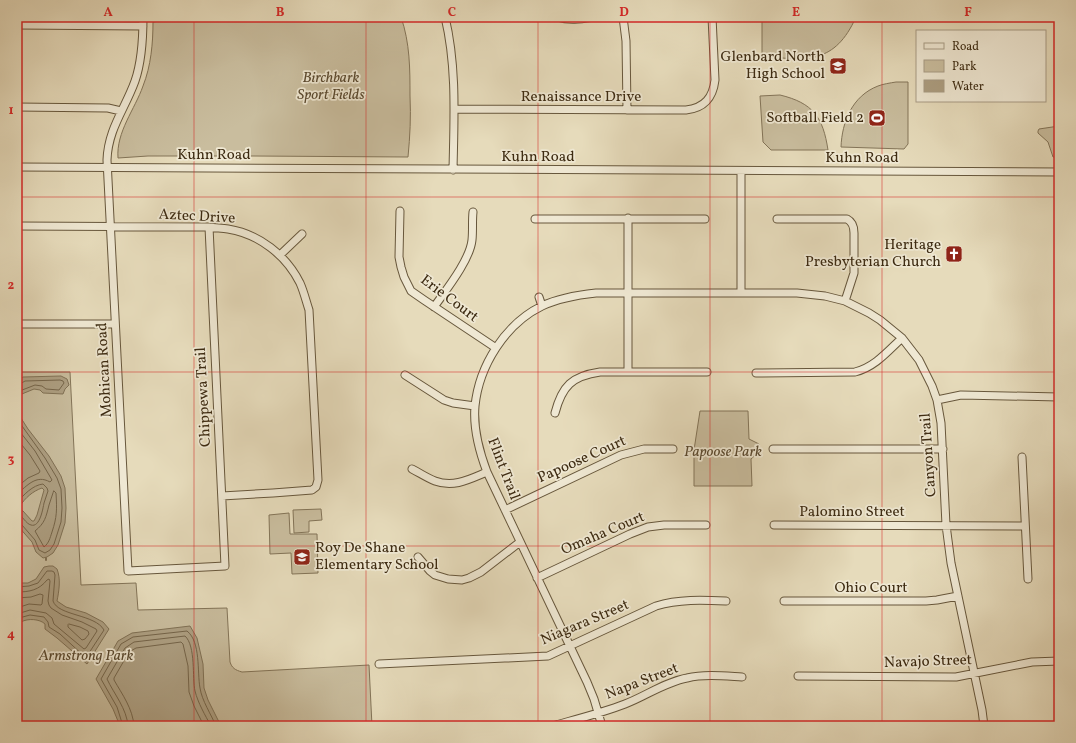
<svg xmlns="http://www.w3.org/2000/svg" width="1076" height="743" font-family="Vollkorn,serif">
  <rect width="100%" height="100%" fill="#e6dbbb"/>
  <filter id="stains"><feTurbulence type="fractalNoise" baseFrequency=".005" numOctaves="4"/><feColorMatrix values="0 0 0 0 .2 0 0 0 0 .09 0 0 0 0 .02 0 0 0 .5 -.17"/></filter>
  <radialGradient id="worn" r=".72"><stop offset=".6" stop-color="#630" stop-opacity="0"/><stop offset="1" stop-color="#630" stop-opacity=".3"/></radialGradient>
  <path fill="#c9bd9e" stroke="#837458" d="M185,17H401C410,43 410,69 410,96C411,117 410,136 408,157L253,156H148L118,158C116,132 135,109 143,86C151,66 153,43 153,22Z
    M762,17H856C835,64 807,61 762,56Z
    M896,82H908V144L904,149L841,147C842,122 852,96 878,86C883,84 890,83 896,82Z
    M780,95C813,103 823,117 828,150H771L763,142L760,96Z
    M1059,126V155L1056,157H1053L1048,142L1038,133V131L1039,129Z
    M17,324H18L19,372H70L81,585L136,583L138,610L227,608L230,662C232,668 235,670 242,672L369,665L372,726H17Z
    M700,411H748L749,439L759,444L760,451L751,459L752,486H694V450Z
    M321,509L322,520L309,521V532L294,533L293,510Z
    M289,513L290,534H317L318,573L292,574L291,553L270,554L269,515Z"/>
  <path fill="#ad9f82" stroke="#807155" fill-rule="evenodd" d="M61,376L67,379L69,385L65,389L63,394L43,393L40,390L34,389L17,396V381L23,377Z
    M17,410L19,415L28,429L49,456L61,476L65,488L66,508L65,523L58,545L53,553L47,557L43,558L36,552L32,542L17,525ZM42,488L44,490L37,515L34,521H32L23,511L18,509V507L20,506C25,498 33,491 42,488Z
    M49,566H53L57,569C61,579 59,591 57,601L66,607L86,613L103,622L109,629L87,664L57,638L45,629V624C40,619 28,618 21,622C20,623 18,626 17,628V583H28L36,579L44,567Z
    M190,626L197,638L203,664L204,688L208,700L221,726H120L113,709L96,679L118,641L132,633Z"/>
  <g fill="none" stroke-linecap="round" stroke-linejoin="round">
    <path stroke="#75654a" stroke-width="1" d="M17,384H20L25,381L60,380L63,381L64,383L59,390L46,389L42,386L35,385L17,392
      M17,419L45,458L57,478L61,489L62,508L61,522L54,544L50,550L45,553L39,550L35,540L22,525L17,523
      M17,428L35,451L52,480L50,482C36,474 27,486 17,494
      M17,439L30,455L40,471L39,473L28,478L17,487
      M54,491L56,493C57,510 57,517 52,532C50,538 49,543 44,547L35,531C45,523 46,517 49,505C50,501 52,497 53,493Z
      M17,503C23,495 33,485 43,484L47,488L48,491C47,495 45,499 44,503C43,508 40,528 31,525C26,524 22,515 17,513
      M17,587L29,586L38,583L47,571H52L54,572L55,575L53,601C58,616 95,614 104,630L87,656L85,657L60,634L49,627L48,622L44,617L30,615L19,618L17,620
      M17,592C30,592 39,590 47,580L49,579L50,581L48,601L49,605L51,608L62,615L82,622L96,629L97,631L86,648L84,649L54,624L52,618L46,613L30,610L17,614
      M17,598L31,597L40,594L43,595L42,604L41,605L29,604L17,608
      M69,624L80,627L88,631L89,634L85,639L82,640L68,627V625Z
      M123,726L117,707L101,679L121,644L133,637L187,631C201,642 197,672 200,688C202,701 211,714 216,726
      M128,726C127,709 114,694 107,679L125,648L134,642L185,636C196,646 192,678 195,691C198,703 205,715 211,726
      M134,726C133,709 122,694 114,680V678L129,652L136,648L181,642L183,644L188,666L189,692L194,706L204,726"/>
    <path stroke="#807155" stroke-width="2" d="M46,558V560"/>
    <g stroke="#67573c" stroke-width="9">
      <path id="street" d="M143,17C143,38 142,61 135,81C125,109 108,129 107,160L128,571L225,566L209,227
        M445,17C457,67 454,119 453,170
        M557,17C570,21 581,19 594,17
        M623,17L626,41L627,110
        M17,25L143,26
        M17,107L108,108L121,111
        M454,109L686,110C705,108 713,97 715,80L712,17
        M17,167L1059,172
        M400,211L399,257L401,267L404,277L411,291L424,300L496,348
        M535,219H705
        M777,219H847C853,222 854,227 854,233V273L845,301
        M17,226L209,227C215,228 222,228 228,229C259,234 286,255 300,283C304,292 306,301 309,310L318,480L316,487L312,490L273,493L222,496
        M280,255L302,234
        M741,293V171
        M539,297L542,306
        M434,307C446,290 470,260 472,240C473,230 472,221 473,212
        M17,324H115
        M628,372V218
        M756,373L855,372C875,367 888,351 902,338
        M405,375L444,400L453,403L475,406
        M937,400L961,395L1059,397
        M555,413C562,386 572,376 600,372H707
        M773,449H943
        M1022,457L1028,579
        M412,469C420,473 427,478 435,481C454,488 470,479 487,472
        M505,510L621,455L644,449H673
        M774,525L1025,526
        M418,557L430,571L435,575L448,579L462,580L469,578L481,572L520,542
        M537,578L630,534L648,527L664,525H706
        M784,601H926L937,600L958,596
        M379,664L548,656L656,606C679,599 702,600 726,601
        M798,676L956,677L1032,662L1059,661
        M552,726C577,719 602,713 625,704C646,696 665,682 687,678C705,674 724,676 742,677
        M602,726L594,699L587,682L487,472C479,451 473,429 475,406C479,366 505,324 542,306C559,298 577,295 596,293H797L825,296L845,301L869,313L880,320L902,338L919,360L932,386L937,400L941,423L946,525L951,563L982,710L984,726"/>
    </g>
    <use href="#street" stroke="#efe8d3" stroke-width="7"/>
  </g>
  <path fill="none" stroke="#d62828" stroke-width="1" stroke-opacity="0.55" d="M194,17V726M366,17V726M538,17V726M710,17V726M882,17V726M17,197H1059M17,372H1059M17,546H1059"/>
  <defs>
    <g id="school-square" transform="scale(0.9)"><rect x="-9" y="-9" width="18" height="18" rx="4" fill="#8f2418" stroke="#efe8d3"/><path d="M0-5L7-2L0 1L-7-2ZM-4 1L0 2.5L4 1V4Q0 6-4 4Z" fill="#fff"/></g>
    <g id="stadium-square" transform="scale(0.9)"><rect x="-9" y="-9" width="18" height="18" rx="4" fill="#8f2418" stroke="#efe8d3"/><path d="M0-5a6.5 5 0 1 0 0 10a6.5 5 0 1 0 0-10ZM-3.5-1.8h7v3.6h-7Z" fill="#fff"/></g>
    <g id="church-square" transform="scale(0.9)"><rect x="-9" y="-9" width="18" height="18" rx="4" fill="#8f2418" stroke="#efe8d3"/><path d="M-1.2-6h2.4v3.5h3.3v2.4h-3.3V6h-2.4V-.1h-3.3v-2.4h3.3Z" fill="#fff"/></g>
  </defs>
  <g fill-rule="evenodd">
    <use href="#school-square" x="838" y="66"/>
    <use href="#stadium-square" x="877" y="118"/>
    <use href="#church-square" x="954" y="254"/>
    <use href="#school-square" x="302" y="557"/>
  </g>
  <g text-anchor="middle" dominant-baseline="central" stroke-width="3.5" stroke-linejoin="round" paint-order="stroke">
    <g font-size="15" fill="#3d2b12" stroke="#efe8d3" text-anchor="end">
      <text x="825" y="57">Glenbard North<tspan x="825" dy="17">High School</tspan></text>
      <text x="864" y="118">Softball Field 2</text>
      <text x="941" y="245">Heritage<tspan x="941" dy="17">Presbyterian Church</tspan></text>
      <text x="315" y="548" text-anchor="start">Roy De Shane<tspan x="315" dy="17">Elementary School</tspan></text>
    </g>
    <g font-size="15" font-style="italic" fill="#59482e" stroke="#efe8d3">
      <text x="331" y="78">Birchbark<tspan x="331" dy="17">Sport Fields</tspan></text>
      <text x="723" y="452">Papoose Park</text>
      <text x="86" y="656">Armstrong Park</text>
    </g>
    <g font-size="15" fill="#3d2b12" stroke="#efe8d3">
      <text x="581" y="97">Renaissance Drive</text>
      <text x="214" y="155">Kuhn Road</text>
      <text x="538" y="157">Kuhn Road</text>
      <text x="862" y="158">Kuhn Road</text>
      <text transform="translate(197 217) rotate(3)">Aztec Drive</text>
      <text transform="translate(449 299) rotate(37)">Erie Court</text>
      <text transform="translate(105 370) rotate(-93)">Mohican Road</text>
      <text transform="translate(204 397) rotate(-93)">Chippewa Trail</text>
      <text transform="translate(929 455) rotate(-94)">Canyon Trail</text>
      <text transform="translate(582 460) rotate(-24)">Papoose Court</text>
      <text transform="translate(503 469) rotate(69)">Flint Trail</text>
      <text x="852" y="512">Palomino Street</text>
      <text transform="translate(603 534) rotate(-23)">Omaha Court</text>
      <text x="871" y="588">Ohio Court</text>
      <text transform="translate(585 623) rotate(-23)">Niagara Street</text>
      <text transform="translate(928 662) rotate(-2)">Navajo Street</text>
      <text transform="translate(642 682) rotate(-21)">Napa Street</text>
    </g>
  </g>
  <rect width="1076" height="743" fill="none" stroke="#e6dbbb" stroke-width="44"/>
  <rect x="916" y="30" width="130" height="72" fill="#efe8d3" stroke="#a89c86"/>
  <rect x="924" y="43" width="20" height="6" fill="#efe8d3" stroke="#a89c86"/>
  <text x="952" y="50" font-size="12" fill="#3d2b12">Road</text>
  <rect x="924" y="60" width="20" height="12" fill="#c9bd9e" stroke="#a89c86"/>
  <text x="952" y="70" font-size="12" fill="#3d2b12">Park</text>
  <rect x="924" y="80" width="20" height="12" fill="#ad9f82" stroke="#a89c86"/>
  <text x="952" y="90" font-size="12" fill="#3d2b12">Water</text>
  <rect x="22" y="22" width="1032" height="699" fill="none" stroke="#d62828" stroke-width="1.5"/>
  <g font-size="13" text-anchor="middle" font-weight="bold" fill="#d62828">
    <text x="108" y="16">A</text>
    <text x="280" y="16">B</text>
    <text x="452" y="16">C</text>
    <text x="624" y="16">D</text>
    <text x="796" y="16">E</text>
    <text x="968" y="16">F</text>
    <text x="11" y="114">1</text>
    <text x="11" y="289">2</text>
    <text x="11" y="463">3</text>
    <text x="11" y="638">4</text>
  </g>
  <rect width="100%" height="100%" filter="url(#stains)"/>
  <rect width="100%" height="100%" fill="url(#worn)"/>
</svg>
